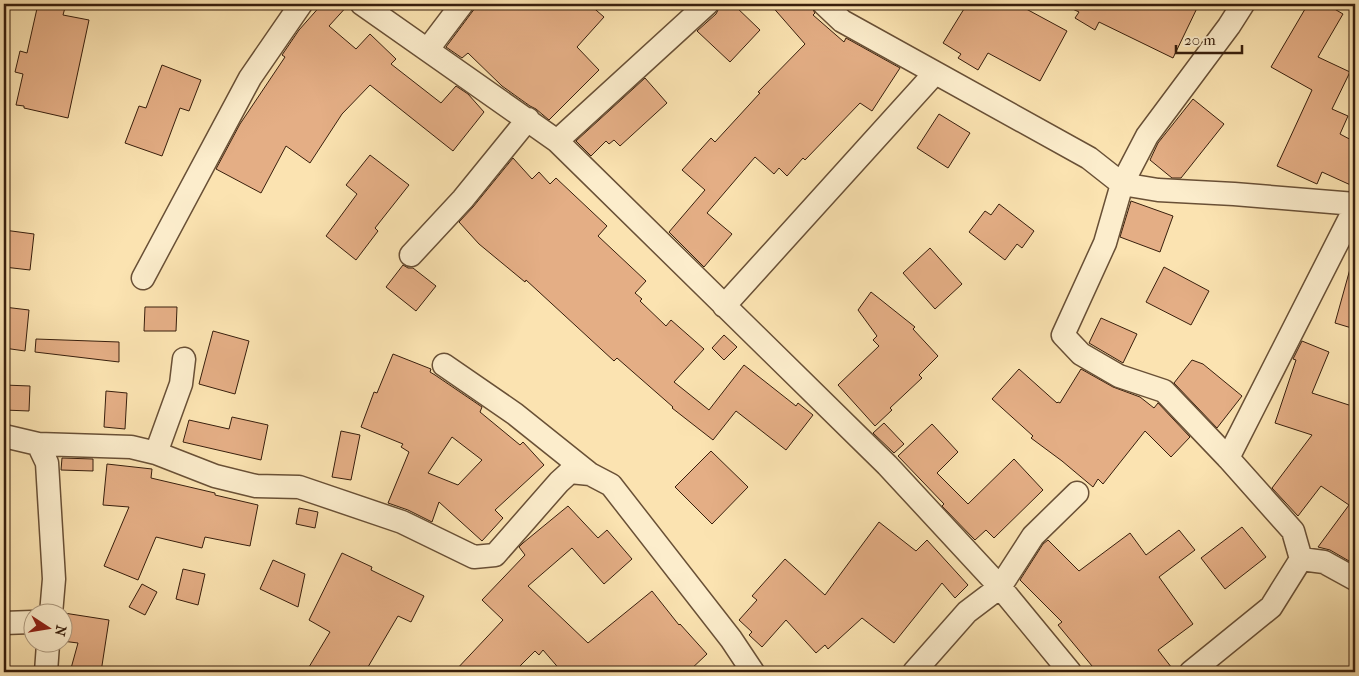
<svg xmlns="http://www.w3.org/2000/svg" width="1359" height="676" font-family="'IM FELL French Canon',serif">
  <rect width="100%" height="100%" fill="#fbe3b1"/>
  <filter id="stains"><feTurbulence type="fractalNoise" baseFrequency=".004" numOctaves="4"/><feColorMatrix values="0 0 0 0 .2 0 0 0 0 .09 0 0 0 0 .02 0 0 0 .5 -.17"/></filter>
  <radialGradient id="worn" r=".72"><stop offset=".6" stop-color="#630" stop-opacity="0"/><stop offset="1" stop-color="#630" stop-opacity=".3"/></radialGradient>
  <path fill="#e4ae85" stroke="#381f0d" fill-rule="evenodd" d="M38,4H66L63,15L89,20L68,118L24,108V106L16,105L23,74L15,72L20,51L27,53Z
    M322,4H349L329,26L356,49L370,34L396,59L391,64L441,103L456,86L468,94L484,112L453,151L370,85L342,114L310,163L286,146L261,193L216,169L240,124L285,57L282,55L299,30Z
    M478,4H589L604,17L577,47L599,70L549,120L536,109L530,106L502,86L468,53L462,58L446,47Z
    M720,4H733L760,30L730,62L697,31L716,14L719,8Z
    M770,4H811L812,8L815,13L813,15L844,42L846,38L900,68L872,111L860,103L805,160L803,158L787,176L779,168L774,174L755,157L707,213L732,234L704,267L669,232L705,190L682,170L711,138L715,142L760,93L758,92L805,44Z
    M967,4H1017L1067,31L1040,81L988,53L978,70L958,58L961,54L943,43Z
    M1062,4H1199L1173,58L1099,22L1095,30L1075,18L1079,12Z
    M1308,4H1326L1343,14L1318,57L1350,72L1332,109L1348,116L1340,134L1355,142V187L1322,172L1317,184L1277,166L1312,90L1271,67Z
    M162,65L201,80L189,111L180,108L162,156L125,143L139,106L146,108Z
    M645,78L667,103L620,146L614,140L609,144L606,141L591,156L576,141Z
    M1193,99L1224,124L1181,178H1172L1150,160L1158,143Z
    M939,114L970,133L948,168L917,148Z
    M370,155L409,185L375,228L378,231L356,260L326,236L357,194L346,185Z
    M513,158L532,179L539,172L550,184L556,178L607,226L598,236L646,281L635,293L642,299L640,301L666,326L671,320L704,349L674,382L709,410L744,365L796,406L798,403L813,415L786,450L736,411L713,440L672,408L673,407L617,358L614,361L526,280L525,282L479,244L459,222L473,207Z
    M1131,201L1173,216L1160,252L1120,237Z
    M999,204L1034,231L1022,248L1017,244L1005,260L969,232L985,211L991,215Z
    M4,230L34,234L30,270L4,267Z
    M930,248L962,284L935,309L903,273Z
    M403,265L408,268H413L436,286L416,311L386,287Z
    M1164,267L1209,291L1191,325L1146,302Z
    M1350,269L1355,270V329L1335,323Z
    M871,292L915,327L913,329L938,356L919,375L922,378L890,408L892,410L875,426L838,385L879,346L873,340L877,336L858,310Z
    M4,307L29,310L25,351L4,348Z
    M145,307H177L176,331H144Z
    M1101,318L1137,334L1123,363L1089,343Z
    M213,331L249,341L235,394L199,384Z
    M724,335L737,347L724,360L712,348Z
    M36,339L119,342V362L35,352Z
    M1302,341L1329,352L1312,393L1355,407V552L1349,561L1330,550L1318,547L1349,505L1321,486L1298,516L1272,488L1312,435L1275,423L1296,360L1293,359Z
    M393,354L431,369L430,372L435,375L482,407L480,412L520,445L523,442L544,465L495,510L503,518L482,541L439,502L432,522L408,510L388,503L409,452L401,447L403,444L361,427L374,392L377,393ZM452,437L482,460L458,485L428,473Z
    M1192,360L1203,364L1242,396L1217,428L1174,383Z
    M1019,369L1057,403L1058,402L1060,403L1081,369L1113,387L1140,397L1154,408L1158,403L1190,437L1171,457L1145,431L1103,484L1098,479L1093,487L1062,461L1031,438L1033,436L992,399Z
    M4,385L30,386L29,411L4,410Z
    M106,391L127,393L125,429L104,427Z
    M232,417L268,425L261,460L183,442L189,420L229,429Z
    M884,423L904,444L894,453L873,433Z
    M932,424L958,452L937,473L968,504L1014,459L1043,490L994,538L986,530L975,540L942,506L944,504L898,456Z
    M341,431L360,435L351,480L332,477Z
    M711,451L748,487L712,524L675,487Z
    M62,458L93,459V471L61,470Z
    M107,464L152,469L151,478L215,493V495L258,505L250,546L205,537L202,548L156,537L138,580L104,566L129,507L103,505Z
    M568,506L598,538L607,530L632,559L604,584L572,548L528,586L588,643L652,591L679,625L680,624L707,654L688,672H562L543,650L539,655L535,651L514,672H454L503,620L482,600L525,555L519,547L523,543Z
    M299,508L318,512L315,528L296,524Z
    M879,522L916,551L927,540L968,585L955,598L942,583L894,643L862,618L828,649L825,645L816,653L786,620L762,647L749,635L752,632L739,620L757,600L752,596L785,559L825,595Z
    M1242,527L1266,557L1225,589L1201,558Z
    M1179,530L1195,550L1159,577L1193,624L1158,650L1175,672H1097L1058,625L1062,622L1020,580L1043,544L1048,540L1079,571L1130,533L1146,555Z
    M342,553L372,567L371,570L424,596L411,622L398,616L365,672H306L330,632L309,620Z
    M273,560L305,574L298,607L260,589Z
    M183,569L205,574L198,605L176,599Z
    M142,584L157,592L145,615L129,607Z
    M64,613L109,620L101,672H70L78,643L62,641V620Z"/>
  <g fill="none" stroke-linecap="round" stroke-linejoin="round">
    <g stroke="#695036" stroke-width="25">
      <path id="street" d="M362,4L557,141L887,465L1000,587L1070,672
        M824,4L842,21L1089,158L1122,184L1105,243L1063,335L1081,354L1119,376L1164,391L1228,458L1293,531L1301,559L1324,562L1355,579
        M1243,4L1229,26L1147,136L1122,184L1158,190L1234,194L1355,204
        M428,49L462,4
        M557,141L707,4
        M411,255L463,199L528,119
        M143,278L250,78L301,4
        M724,306L935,73
        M444,365L515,414L590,474L611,485L731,639L753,672
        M4,436L38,444L47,463L54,579L51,614
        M38,444L131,447L156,453L215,476L256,486L299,487L402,522L474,557L495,555L559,482L570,472L590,474
        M156,453L181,384L184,359
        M1228,458L1355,208
        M4,623L32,622
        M46,672L48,644
        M914,672L967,612L1000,587L1033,536L1077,493
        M1191,672L1271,607L1301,559"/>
    </g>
    <use href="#street" stroke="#fcedcc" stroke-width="22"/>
  </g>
  <rect width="1359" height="676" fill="none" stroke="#fbe3b1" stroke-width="20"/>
  <rect x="5" y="5" width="1349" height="666" fill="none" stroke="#381f0d" stroke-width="2.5"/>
  <rect x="10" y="10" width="1339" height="656" fill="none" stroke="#381f0d"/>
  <g transform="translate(48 628) rotate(102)"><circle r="24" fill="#fcedcc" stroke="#ae9b80"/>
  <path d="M0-4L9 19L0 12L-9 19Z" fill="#8f2418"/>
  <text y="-8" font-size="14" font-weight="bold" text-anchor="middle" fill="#381f0d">N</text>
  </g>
  <path d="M1176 45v8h66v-8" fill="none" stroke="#381f0d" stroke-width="2.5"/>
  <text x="1184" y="45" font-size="15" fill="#381f0d" stroke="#fcedcc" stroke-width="4" paint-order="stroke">20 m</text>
  <rect width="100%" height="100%" filter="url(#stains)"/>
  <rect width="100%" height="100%" fill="url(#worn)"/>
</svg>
